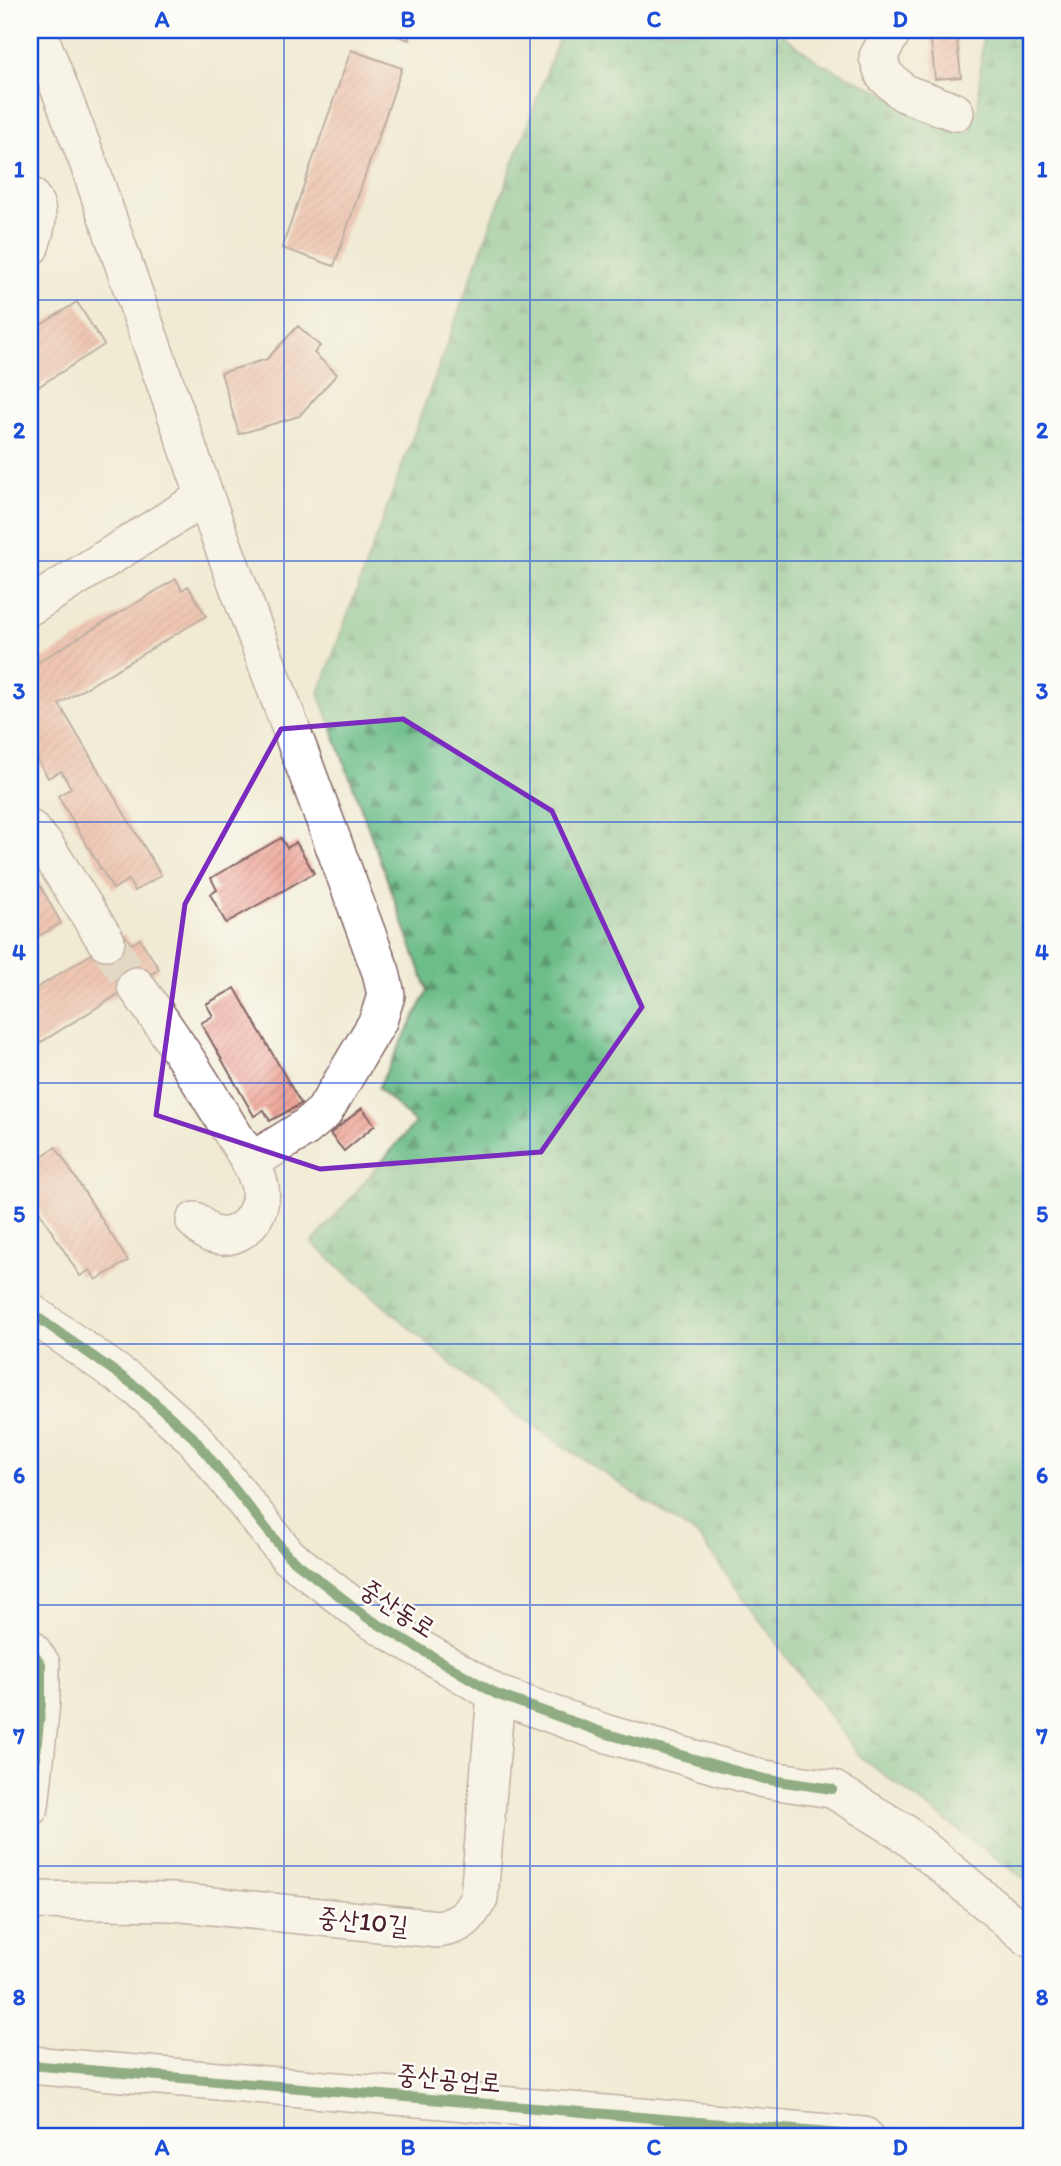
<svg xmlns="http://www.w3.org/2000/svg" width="1061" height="2166" font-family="Itim,'Poor Story',sans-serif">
  <defs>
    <pattern id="forest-firs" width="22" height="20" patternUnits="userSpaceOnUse" patternTransform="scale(1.75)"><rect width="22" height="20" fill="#6dbd88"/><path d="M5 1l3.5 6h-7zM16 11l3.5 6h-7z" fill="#5c996f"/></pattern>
    <pattern id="building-hatch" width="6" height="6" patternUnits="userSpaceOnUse" patternTransform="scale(1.75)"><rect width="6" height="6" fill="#ec9889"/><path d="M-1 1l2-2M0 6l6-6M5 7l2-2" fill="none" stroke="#c17b70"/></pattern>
  </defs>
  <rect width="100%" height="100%" fill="#fdfcf7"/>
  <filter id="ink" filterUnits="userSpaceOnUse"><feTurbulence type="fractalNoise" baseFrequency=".0143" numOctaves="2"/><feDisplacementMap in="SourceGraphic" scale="14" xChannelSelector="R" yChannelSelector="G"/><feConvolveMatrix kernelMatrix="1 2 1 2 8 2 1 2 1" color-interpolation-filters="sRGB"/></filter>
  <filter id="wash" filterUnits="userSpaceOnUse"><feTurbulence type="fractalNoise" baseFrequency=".00686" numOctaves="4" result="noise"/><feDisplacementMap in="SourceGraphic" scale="28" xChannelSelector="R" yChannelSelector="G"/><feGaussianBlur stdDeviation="1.57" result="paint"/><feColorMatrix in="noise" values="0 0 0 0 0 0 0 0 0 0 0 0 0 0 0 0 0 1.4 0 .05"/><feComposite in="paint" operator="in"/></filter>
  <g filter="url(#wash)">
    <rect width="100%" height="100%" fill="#f1ebd4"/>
    <path fill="url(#forest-firs)" stroke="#5c6e5a" stroke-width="2" d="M571,30H776L820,63L969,133L978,109L983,30H1031V1884L859,1756L699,1537L482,1391L312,1243L415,1123L378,1088L428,991L319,693L558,41Z"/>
    <g id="blocks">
      <path fill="url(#building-hatch)" d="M382,30H410L409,40Z
        M930,30H956L961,77L935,79Z
        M351,50L402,68L334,266L282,248Z
        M77,302L104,345L30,392V332Z
        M298,326L320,346L314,353L337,374L299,416L239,434L221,373L267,359Z
        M176,579L182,590L188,586L206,616L59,704L161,875L135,891L128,880L113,889L58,796L71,788L61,771L48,778L30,747V667Z
        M281,838L287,848L296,842L314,873L226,923L210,894L217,890L211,878Z
        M30,880L32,884L37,880L61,923L30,941Z
        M124,934L131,944L140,939L159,969L30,1049V992Z
        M235,988L301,1104L270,1121L264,1110L254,1116L201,1023L213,1016L206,1004Z
        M362,1108L375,1125L344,1151L330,1134Z
        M56,1147L128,1261L96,1280L90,1270L80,1276L30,1197L32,1177L30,1164Z"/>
    </g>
  </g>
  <g filter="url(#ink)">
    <use href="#blocks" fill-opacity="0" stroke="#846666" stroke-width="2"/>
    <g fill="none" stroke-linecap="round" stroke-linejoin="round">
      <path stroke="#d0c2b2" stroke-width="37" stroke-dasharray="37 18" stroke-linecap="butt" d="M106,941L136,986"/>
      <g stroke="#846666" stroke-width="40">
        <path id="minor" d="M37,30L87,159L205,497L381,972L386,995L378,1021L324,1112L305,1128L250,1162
          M893,30L878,57L884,75L904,93L955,112
          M30,196C43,211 35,230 30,247
          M30,606L205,497
          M30,829L46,847L106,941
          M136,986C169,1032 199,1078 228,1126C239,1144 253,1162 259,1183C267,1211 241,1245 211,1234C205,1232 200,1225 195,1221
          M30,1312L138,1388L193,1437L288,1556L368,1618L496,1694L604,1733L764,1779L832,1789L903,1832L1031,1939
          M30,1648L41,1664V1703L30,1807
          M30,1900L173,1902L438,1929C462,1925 467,1919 479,1898L496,1694
          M30,2065L864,2136"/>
      </g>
      <use href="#minor" stroke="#fff" stroke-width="37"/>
      <g stroke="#fdfcf7" stroke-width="15">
        <path id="cycleway" d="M30,1312L138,1388L193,1437L288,1556L368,1618L496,1694L604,1733L764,1779L832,1789
          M30,1648L41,1664V1703L30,1807
          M30,2065L864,2136"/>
      </g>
      <use href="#cycleway" stroke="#1b5e20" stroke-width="10"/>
    </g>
  </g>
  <path d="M0 0H1061V2166H0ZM403,719L552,811L642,1007L541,1152L320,1169L156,1115L185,904L281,729Z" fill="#f1ebd4" fill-opacity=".55" fill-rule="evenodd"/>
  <path fill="none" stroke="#7b2cbf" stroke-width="5" stroke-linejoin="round" d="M403,719L552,811L642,1007L541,1152L320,1169L156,1115L185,904L281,729Z"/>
  <path fill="none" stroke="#1d4ed8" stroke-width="2" stroke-opacity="0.55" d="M284,30V2136M530,30V2136M777,30V2136M30,300H1031M30,561H1031M30,822H1031M30,1083H1031M30,1344H1031M30,1605H1031M30,1866H1031"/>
  <g text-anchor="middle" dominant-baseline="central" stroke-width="5" stroke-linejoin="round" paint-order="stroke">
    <g font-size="26" fill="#4a1f2b" stroke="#fdfcf7">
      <text transform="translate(398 1608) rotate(33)">중산동로</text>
      <text transform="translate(363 1921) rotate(6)">중산10길</text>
      <text transform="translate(449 2078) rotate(5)">중산공업로</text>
    </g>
  </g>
  <rect width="1061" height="2166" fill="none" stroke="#fdfcf7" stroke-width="77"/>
  <rect x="38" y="38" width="985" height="2090" fill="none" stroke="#1d4ed8" stroke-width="2.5"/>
  <g font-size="23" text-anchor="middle" font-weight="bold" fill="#1d4ed8">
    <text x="162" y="27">A</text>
    <text x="408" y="27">B</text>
    <text x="654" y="27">C</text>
    <text x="900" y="27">D</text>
    <text x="19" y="177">1</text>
    <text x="1042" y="177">1</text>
    <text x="19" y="438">2</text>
    <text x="1042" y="438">2</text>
    <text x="19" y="699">3</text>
    <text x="1042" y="699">3</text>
    <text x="19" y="960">4</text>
    <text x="1042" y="960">4</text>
    <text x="19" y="1222">5</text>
    <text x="1042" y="1222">5</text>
    <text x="19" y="1483">6</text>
    <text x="1042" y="1483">6</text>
    <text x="19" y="1744">7</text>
    <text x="1042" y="1744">7</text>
    <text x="19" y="2005">8</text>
    <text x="1042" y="2005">8</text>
    <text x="162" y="2155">A</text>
    <text x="408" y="2155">B</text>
    <text x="654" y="2155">C</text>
    <text x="900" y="2155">D</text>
  </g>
</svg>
